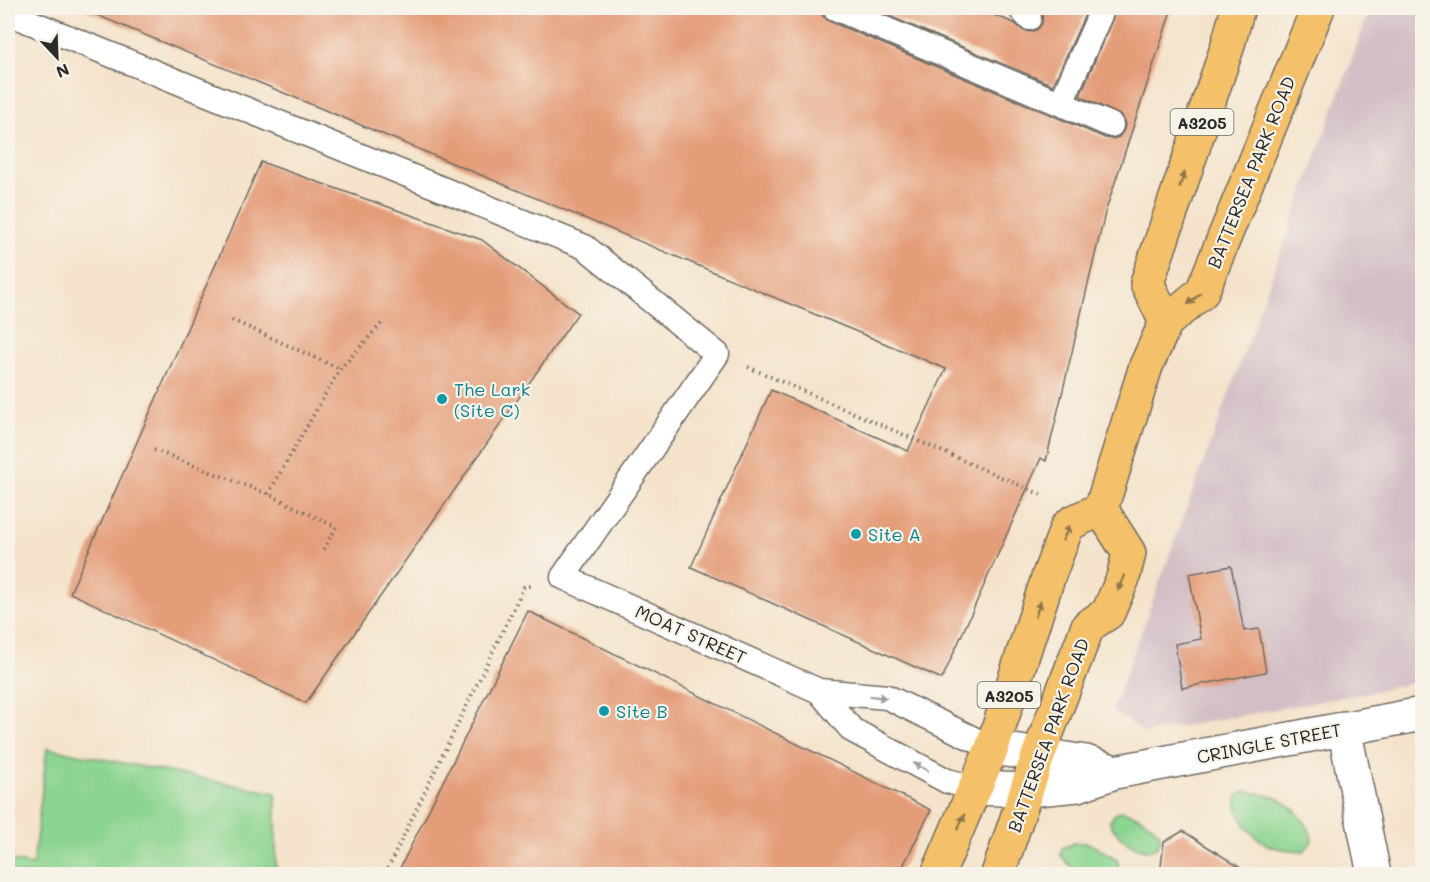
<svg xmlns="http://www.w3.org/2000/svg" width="1430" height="882" font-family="Mali,sans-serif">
  <rect width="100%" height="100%" fill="#f7f3e8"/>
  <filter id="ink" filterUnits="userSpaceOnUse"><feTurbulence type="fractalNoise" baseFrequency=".0167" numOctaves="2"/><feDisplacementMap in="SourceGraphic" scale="12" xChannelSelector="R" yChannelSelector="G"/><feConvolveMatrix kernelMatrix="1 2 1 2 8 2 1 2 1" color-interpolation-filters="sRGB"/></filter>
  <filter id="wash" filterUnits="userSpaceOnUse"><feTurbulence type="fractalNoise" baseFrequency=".008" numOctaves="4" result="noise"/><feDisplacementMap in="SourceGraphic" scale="24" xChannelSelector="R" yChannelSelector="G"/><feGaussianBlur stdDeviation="1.35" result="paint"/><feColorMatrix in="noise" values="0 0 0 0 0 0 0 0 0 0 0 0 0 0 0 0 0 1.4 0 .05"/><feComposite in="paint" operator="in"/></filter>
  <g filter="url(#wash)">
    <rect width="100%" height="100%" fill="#f4e3ca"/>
    <path fill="#d2bec4" d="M1384,8H1422V681L1371,692L1145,733L1112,711L1368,15Z"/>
    <path fill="#8cd490" stroke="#5c805e" stroke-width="1.5" d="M47,748L276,793V874H8V860L33,865Z
      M1244,791C1255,793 1267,794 1277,798C1293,806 1311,824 1312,841L1304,851C1293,850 1281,850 1270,846C1253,838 1234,816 1237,797Z
      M1120,811C1136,814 1150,821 1160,834V842L1156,848C1153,849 1149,850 1146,850C1133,848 1113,834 1110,821L1115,814Z
      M1075,843H1088L1117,859L1120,874H1078L1061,856L1062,848Z"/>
    <g id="blocks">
      <path fill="#e49d79" d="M80,8H821L823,16L829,21L1105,138L1112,139L1119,137L1124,130L1125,123L1122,116L1080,96L1117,8H1172L1105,213L1046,461L1041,458L942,679L691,567L771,390L908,451L946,369Z
        M870,8H977L1014,23L1024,31L1031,32L1038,29L1042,23L1043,8H1088L1053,85Z
        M261,162L482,240L578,313L306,703L70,593Z
        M1231,566L1244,631L1259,629L1266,672L1182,688L1175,644L1201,639L1189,574Z
        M528,611L931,810L899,874H397Z
        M1183,831L1250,874H1160L1164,842Z"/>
    </g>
  </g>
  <g filter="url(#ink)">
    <use href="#blocks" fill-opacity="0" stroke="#716b63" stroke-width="1.5"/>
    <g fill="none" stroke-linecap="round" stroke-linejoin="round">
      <g stroke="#716b63" stroke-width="27">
        <path id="lane" d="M835,8L1111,125
          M1020,8L1029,18
          M8,13L585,247L717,354L563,577L819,691L887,697L992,748
          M1061,103L1103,8
          M819,691L852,730L947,781L976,788"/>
      </g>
      <g stroke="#716b63" stroke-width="36">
        <path id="street" d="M1344,728L1374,874
          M992,748L1086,762L1115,772
          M976,788L1026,790L1078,785L1115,772L1422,714"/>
      </g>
      <g stroke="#716b63" stroke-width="36">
        <path id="highway" d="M1166,322L1147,283L1227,48L1238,8
          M938,874L992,748L1049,575L1067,527L1073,522L1101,509
          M998,874L1038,756L1088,626L1108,613L1123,578L1129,553L1101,509L1146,366L1166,322L1202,292L1318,8"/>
      </g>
      <path stroke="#716b63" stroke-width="4" stroke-dasharray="1.5 4.5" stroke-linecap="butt" d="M232,320L340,369
        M748,367L1042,495
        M154,450L268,494L336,527L323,551
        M268,494L340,369L382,323
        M385,874L524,587L531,586"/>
      <use href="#lane" stroke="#fff" stroke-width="24"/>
      <use href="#street" stroke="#fff" stroke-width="33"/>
      <use href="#highway" stroke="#f4c16a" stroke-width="33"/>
    </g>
    <defs><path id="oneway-solid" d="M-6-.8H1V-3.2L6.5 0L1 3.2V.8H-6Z" transform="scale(1.5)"/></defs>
    <g fill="#90764a">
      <use href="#oneway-solid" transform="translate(1182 180) rotate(-71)"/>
      <use href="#oneway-solid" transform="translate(1194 299) rotate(141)"/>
      <use href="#oneway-solid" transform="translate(1066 533) rotate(-65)"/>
      <use href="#oneway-solid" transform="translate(1121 583) rotate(111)"/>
      <use href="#oneway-solid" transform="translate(1038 609) rotate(-71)"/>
      <use href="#oneway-solid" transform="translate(961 822) rotate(-66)"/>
    </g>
    <g fill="#a0a0a0">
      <use href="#oneway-solid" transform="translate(878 697) rotate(7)"/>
      <use href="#oneway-solid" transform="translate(921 767) rotate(-152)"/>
    </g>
  </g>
  <g fill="#0f9aa8" stroke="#f7f3e8" stroke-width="2">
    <circle cx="442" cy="399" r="6"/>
    <circle cx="856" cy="534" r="6"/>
    <circle cx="604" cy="711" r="6"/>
  </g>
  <g text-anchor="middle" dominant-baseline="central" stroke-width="4.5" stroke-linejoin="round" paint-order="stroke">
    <g fill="#f7f3e8" stroke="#686764" stroke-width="1.5">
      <rect x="1170.5" y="109" width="63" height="26" rx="4.5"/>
      <rect x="977.5" y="682" width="63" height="26" rx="4.5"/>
    </g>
    <g font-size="16" font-weight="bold" fill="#2b2b2b">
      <text x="1202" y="122">A3205</text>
      <text x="1009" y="695">A3205</text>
    </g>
    <g font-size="18" fill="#2b2b2b" stroke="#f7f3e8">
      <text transform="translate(1251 172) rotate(-68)">BATTERSEA PARK ROAD</text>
      <text transform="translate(691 634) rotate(24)">MOAT STREET</text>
      <text transform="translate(1048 735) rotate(-70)">BATTERSEA PARK ROAD</text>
      <text transform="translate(1269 743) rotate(-11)">CRINGLE STREET</text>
    </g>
    <g font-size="18" fill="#0d838f" stroke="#f7f3e8" text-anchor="start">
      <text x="454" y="389">The Lark<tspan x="454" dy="21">(Site C)</tspan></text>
      <text x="868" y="534">Site A</text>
      <text x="616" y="711">Site B</text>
    </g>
  </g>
  <rect width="1430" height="882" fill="none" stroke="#f7f3e8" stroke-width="30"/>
  <g transform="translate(57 57) rotate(157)" stroke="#f7f3e8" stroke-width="4.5" paint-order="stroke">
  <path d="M0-4.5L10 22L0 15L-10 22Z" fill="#2b2b2b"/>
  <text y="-9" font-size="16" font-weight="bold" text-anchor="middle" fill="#2b2b2b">N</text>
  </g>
</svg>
